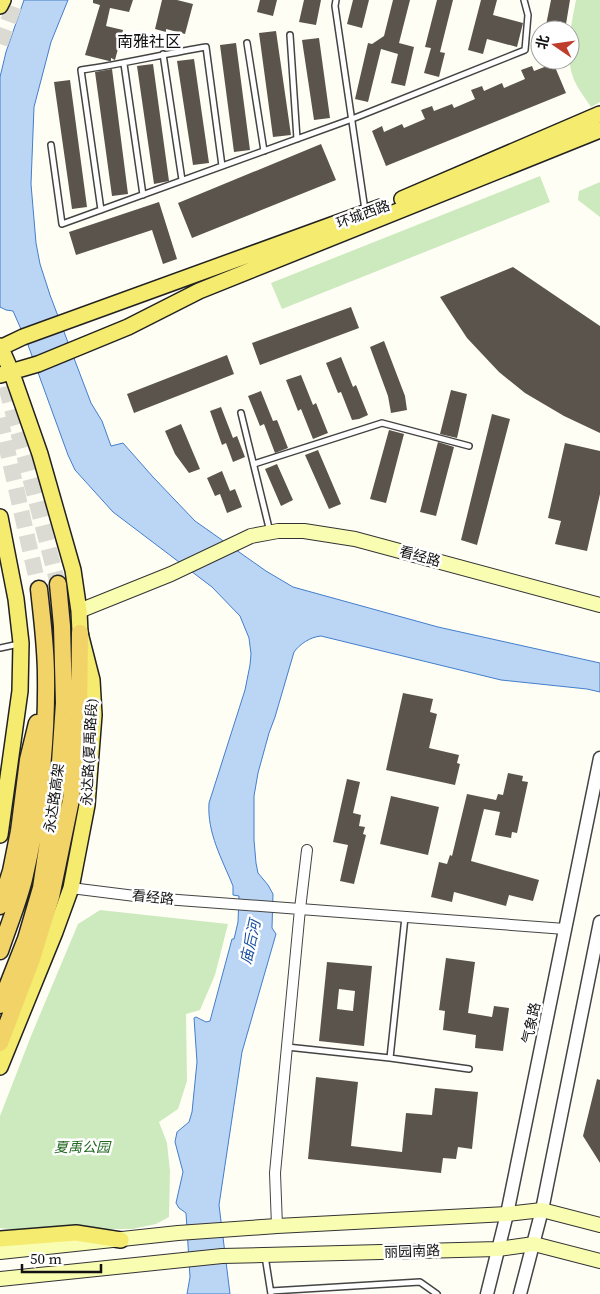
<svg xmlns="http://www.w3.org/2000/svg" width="600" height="1294" font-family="'Source Serif 4','Noto Sans SC',serif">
  <rect width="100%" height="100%" fill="#fffef5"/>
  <path fill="#cdeabe" d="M576,0H600V102L591,107C585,98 578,89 574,80C564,56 571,26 576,0Z
    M540,176L550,202L282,309L271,283Z
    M600,182V217L578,200L579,191Z
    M100,910L228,924L215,975L200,1010L186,1014L187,1081L178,1109L159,1122L167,1143L170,1171L169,1217L156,1224L132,1229H9L0,1228V1116L31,1036L78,924Z"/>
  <path fill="#bbd5f5" stroke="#437ecb" d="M24,0H68L51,42L34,107L31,184L36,243L40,264L50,295L91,403L102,421L111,446L123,443L153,477L195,521L266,571L293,587L438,627L600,663V692L587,689L501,680L321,636C310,637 300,644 294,652L275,717L269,733L258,773L254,796V840L256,863L258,873L268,885L273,894L272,928L276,934L242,1052L219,1205L230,1294H187L190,1277L186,1213L179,1208L176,1203L183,1172L175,1142L177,1132L189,1122L192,1112L197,1062L194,1018L196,1017L206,1022L210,1021L232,939H234L238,922L239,896L233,895V886C222,859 207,833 209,803L245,690L250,665L251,654L249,638L240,616L212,587L113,512L75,470L68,455L28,345L13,311L6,310L0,307V77L6,52Z"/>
  <path fill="#5a544d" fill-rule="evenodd" d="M93,0H133L129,12L110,8L106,26L123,30L115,60L111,58V61H109L85,55L100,5L93,3Z
    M162,0H177L193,4L185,34L166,29V32L155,29Z
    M260,0H277L273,16L257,12Z
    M304,0H321L316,25L299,22Z
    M353,0H369L362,28L347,24Z
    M393,0H410L399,43L414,47L405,86L391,83L398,54L381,49L368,102L355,99L368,43L372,44L384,36Z
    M437,0H453L440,52L445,53L439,77L424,73L431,48L425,47Z
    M481,0H497L493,15L523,23L517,47L487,39L483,54L468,50Z
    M551,0H570L565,30H545Z
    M276,31L291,135L273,137L259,33Z
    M319,38L330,118L314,120L302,40Z
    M236,43L250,150L234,152L220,45Z
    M194,59L209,163L193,165L177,61Z
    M153,64L169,181L154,184L137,66Z
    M552,64L553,68L555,67L566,93L386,166L372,131L382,126L384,132L402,124L404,128L425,119L421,110L432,106L434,111L452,104L454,108L475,99L471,90L482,86L484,91L502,83L504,88L525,79L521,70L532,66L534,71Z
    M112,69L128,194L112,196L95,72Z
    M70,80L87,207L72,209L54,82Z
    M321,144L336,180L192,238L178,203Z
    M159,202L177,259L163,264L152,230L76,255L69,232Z
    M513,267L600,326V433L564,416L525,393L499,372L467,338L440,297Z
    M351,307L359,328L260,365L252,343Z
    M384,341L405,396L407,410L391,413L388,396L370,347Z
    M227,355L234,374L134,413L127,394Z
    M341,357L353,387L356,385L368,415L359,419L352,420L341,392L338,393L326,363Z
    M301,375L313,405L316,403L328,433L313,439L301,409L298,411L286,380Z
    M451,390L467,394L457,438L440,434Z
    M261,391L273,421L277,420L288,448L275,453L264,424L260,426L248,396Z
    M221,407L233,438L237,436L245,457L233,462L226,443L222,445L210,411Z
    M492,414L510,419L477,545L461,540Z
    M181,424L200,469L189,473L175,454L165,431Z
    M389,430L404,434L386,503L370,499Z
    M438,442L454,447L436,516L420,512Z
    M565,443L600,451V494L587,551L555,544L561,521L548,518Z
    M318,450L341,504L329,509L305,455Z
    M277,464L293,500L281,506L265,469Z
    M222,471L230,491L235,489L242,507L227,513L220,494L215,496L207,478Z
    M403,693L433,699L430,712L437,714L429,748L459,755L457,763L460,764L455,785L386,770Z
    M508,773L523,776L522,781L528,782L517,833L512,832L511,838L495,835L500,812L484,809L471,861L539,880L533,901L509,895L506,906L454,892L452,902L431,897L439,862L447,864L450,855L452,856L467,794L496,800L498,794L503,795Z
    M347,779L360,782L353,813L361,815L359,826L365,827L363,834L366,835L354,884L340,881L348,845L333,842Z
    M391,796L439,807L428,855L380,844Z
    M446,958L475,962L468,1013L492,1017L494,1006L509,1008L503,1051L475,1048L476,1035L443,1030L445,1011L439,1010Z
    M327,962L372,966L364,1046L319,1041ZM339,989L355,991L353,1011L337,1009Z
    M316,1077L358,1082L351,1146L402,1152L406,1113L432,1115L435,1088L478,1092L472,1149L458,1147L456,1159L443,1158L441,1173L308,1159Z
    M597,1079L600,1080V1163L583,1136Z"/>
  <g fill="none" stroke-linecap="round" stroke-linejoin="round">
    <path stroke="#dbdad3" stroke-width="16" stroke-dasharray="16 8" stroke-linecap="butt" d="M0,44L16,0
      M0,363L58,584
      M0,418L39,589"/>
    <g stroke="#444" stroke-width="8">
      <path id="service" d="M336,0L335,6L365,210
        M290,35L297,139
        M247,43L264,151
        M163,54L182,180
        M124,64L143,195
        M51,145L62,224L352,119L525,50L528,15L524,0
        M101,210L81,70C123,64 164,54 206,47L222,166
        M241,413L270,532
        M254,464L382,423L469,446
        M0,648L19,644
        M287,1047L390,1058L469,1069
        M390,1058L405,917
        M265,1256L271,1294
        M271,1291L420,1282L437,1294"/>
    </g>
    <g stroke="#444" stroke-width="12">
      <path id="minor" d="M71,888L151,898L300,909L307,850
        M277,1226L275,1173L300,909L565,929"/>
    </g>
    <g stroke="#444" stroke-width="15">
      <path id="tertiary" d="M487,1294L507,1214L600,758
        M520,1294L542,1210L600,922"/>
    </g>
    <g stroke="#333" stroke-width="16">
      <path id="secondary" d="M79,611L171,574L251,536L278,531H304L355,539L600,605
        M0,1252L178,1233L277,1226L507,1214L542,1210L600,1225
        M0,1279L222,1256L498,1249L534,1244L600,1261"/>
    </g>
    <g stroke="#222" stroke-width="18">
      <path id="primary" d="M0,6L3,0
        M402,199L600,114
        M0,346L11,371L40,454L73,570L79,611L80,633L92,680L94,715L87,805L71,888L55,932L0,1067
        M0,348L23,337L381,207
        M0,375L38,364L128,327L199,291L600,130
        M0,517L16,599L21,643L20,691L0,835
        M0,1239L76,1233L121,1240"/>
    </g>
    <g stroke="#222" stroke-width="19">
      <path id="trunk" d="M0,906L11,871L19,831L28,760L37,723
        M0,951C8,927 18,903 24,879C39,817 47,740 46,676C46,647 42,618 39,589
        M0,1005L26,939L41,888L60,762L64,703L62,626L58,584
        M0,1043L32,959L51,897L71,800L79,719L80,633"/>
    </g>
    <use href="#service" stroke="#fff" stroke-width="5"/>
    <use href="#minor" stroke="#fff" stroke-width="10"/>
    <use href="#tertiary" stroke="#fff" stroke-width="12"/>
    <use href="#secondary" stroke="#f8fdb2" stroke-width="14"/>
    <use href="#primary" stroke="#f5eb6f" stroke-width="15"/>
    <use href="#trunk" stroke="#f2d368" stroke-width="16"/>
  </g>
  <g text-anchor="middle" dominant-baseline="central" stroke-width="5" stroke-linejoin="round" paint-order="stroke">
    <g font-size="14" fill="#111" stroke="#fff">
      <text transform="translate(363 214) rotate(-20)">环城西路</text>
      <text transform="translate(420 556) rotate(15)">看经路</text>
      <text transform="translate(89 752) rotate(-87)">永达路(夏禹路段)</text>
      <text transform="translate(54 798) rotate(-82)">永达路高架</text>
      <text transform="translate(153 897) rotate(6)">看经路</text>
      <text transform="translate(531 1023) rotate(-78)">气象路</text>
      <text transform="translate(412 1251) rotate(-2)">丽园南路</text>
    </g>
    <g font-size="14" font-style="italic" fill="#246921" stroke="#fff">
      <text x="82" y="1147">夏禹公园</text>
    </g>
    <g font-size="15" font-style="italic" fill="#1b50a2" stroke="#fff">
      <text transform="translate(250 942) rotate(-77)">庙后河</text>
    </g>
    <g font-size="16" fill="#111" stroke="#fff">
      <text x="149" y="41">南雅社区</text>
    </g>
  </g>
  <g transform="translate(555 45) rotate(283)"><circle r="24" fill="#ffffff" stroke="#a0a0a0"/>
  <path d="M0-4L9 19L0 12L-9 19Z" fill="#bf3d2b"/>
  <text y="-8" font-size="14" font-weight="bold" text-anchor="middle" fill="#111111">北</text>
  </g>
  <path d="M22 1264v8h79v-8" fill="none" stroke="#111111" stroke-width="2.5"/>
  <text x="30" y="1264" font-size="15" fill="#111111" stroke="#ffffff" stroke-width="4" paint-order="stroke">50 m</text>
</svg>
